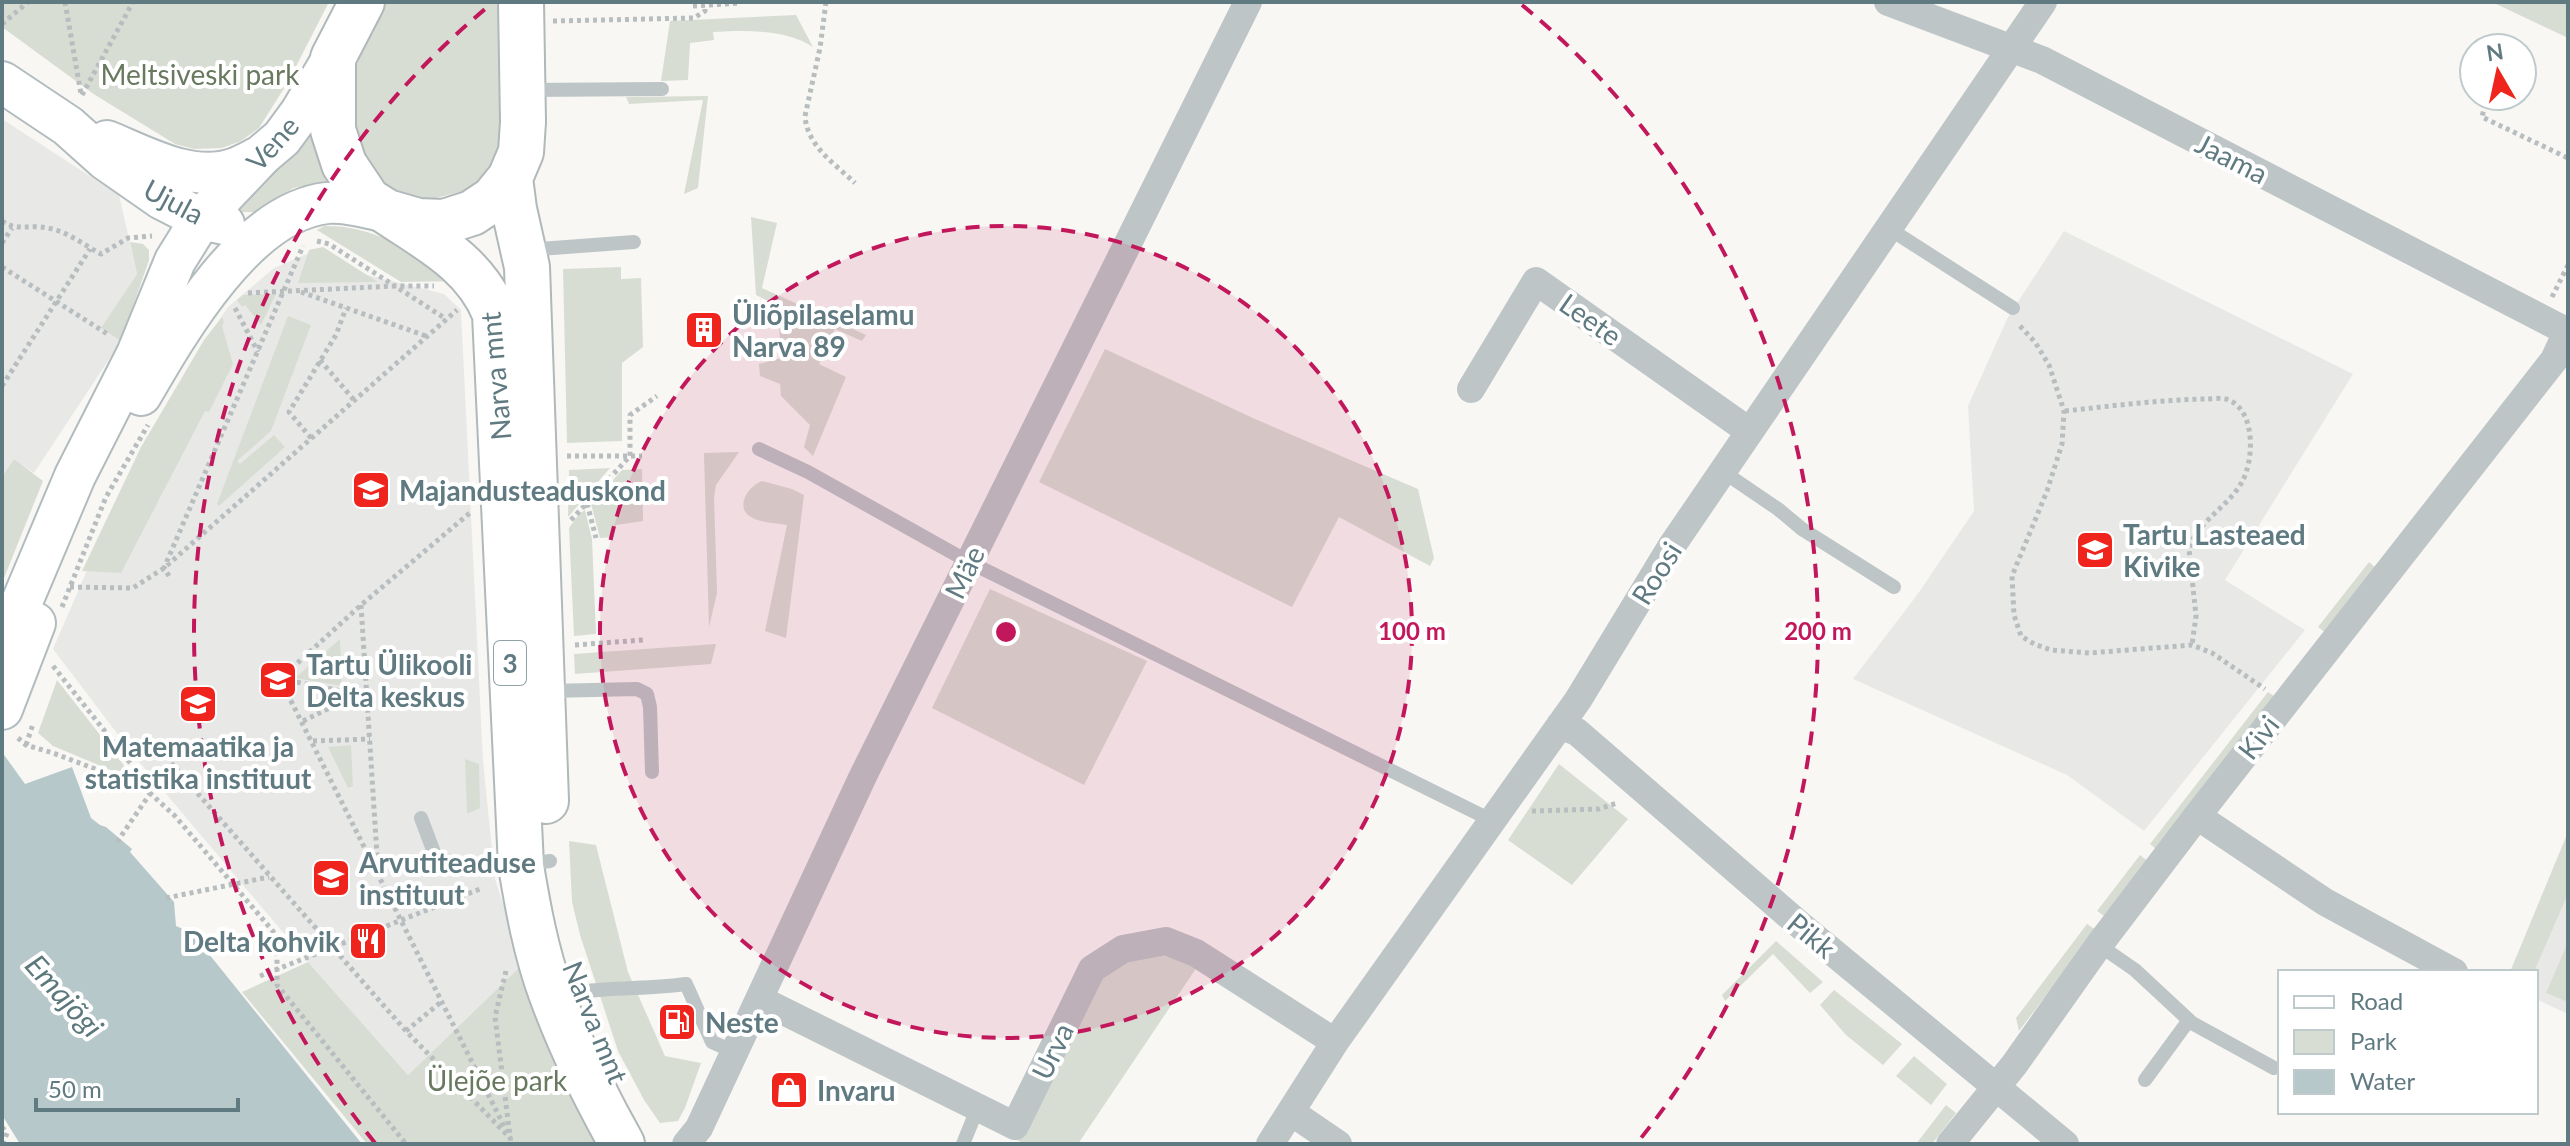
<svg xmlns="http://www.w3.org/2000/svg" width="2570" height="1146" font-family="Lato,sans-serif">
  <rect width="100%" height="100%" fill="#f8f7f4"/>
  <path fill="#e8e9e7" d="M2,119L119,195L137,274L102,328L121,341L34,473L14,460L2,477Z
    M2064,231L2353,374L2225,580L2305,630L2144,831L2067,775L1853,679L1917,595L1974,511L1968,406L2008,317Z
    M309,253L364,274L444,294L461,310L483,761L495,879L523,964L408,1075L308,962L135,757L53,649L124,485L197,353L228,307L274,268Z
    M2568,894V1014L2536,999V972H2534Z"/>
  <path fill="#d8ddd3" d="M2,2H329L288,82L259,128L241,141L222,148L194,149L175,144L95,95L2,27Z
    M385,2H498L502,150L486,178L472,189L428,200L375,185L345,117L356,66Z
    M2495,2H2568V38L2494,3Z
    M796,15L813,47C786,29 745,30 713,32L714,40L690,43L688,80L661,81L670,21Z
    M708,96L698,188L684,194L703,100L629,104L626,97Z
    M318,102L334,180L293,188L258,212H236L245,189Z
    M751,217L777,223L762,288L866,335L862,341L835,329L819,364L846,377L813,456L804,447L810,425L781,396L780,384L760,376L759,364L781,358L778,306L756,295Z
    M324,226C375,225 419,255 460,281L401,282L317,230Z
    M130,242L143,244L149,250V260L121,341L101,328L137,274Z
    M323,247L378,282L298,283L309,250Z
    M621,267V279L641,278L643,347L622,363V441L567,443L563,269Z
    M276,294L261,325L245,305L242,307L237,300L243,295Z
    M288,316L311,325L271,431L237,461L240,464L274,435L285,447L219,506L217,504Z
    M222,317L224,322L222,326L233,364L209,412L205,411L121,573L82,571L141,447L204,340Z
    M1105,349L1255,419L1418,489L1434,558L1430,566L1339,517L1292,607L1039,482Z
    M739,452L716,485L714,498L717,593L709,627L704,453Z
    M14,459L43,481L2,583V477Z
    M610,468L568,517L569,470Z
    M642,469L643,521L616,525L614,537L600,538L591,504L622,470Z
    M762,481L792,489L804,495L786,638L765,631L787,525C777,523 765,523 755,519C733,511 746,487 762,481Z
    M585,510L592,539L596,634L574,636L569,528L579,514Z
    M2369,562L2376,568L2326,633L2318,627Z
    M990,589L1147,661L1084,785L932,708Z
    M340,639L342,686L295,678Z
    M716,644L711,664L575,674L574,654Z
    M57,680L126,768V773L120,774L53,746L38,733Z
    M2268,692L2277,698L2158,851L2150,844Z
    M351,745L353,786L348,788L328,747Z
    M465,759L479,764L480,808L467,814Z
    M1559,764L1628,819L1572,885L1508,840Z
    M2568,832V894L2534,972H2510Z
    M569,841L596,845L628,972L665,1056L701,1063L685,1108L678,1121L660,1123L644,1100L618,1051L580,935L572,902Z
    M2140,855L2149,862L2107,918L2097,911Z
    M2087,924L2096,930L2019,1031L2016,1018Z
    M1776,941L1823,982L1810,993L1773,954L1725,1001L1722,995Z
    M2568,942V1002L2546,993Z
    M1205,955L1078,1144H1025L1017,1140L1098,956Z
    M308,962L408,1075L523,964L602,1144H367L242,992Z
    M1834,990L1902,1044L1883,1065L1846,1035L1820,1005Z
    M1914,1056L1947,1084L1931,1105L1896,1076Z
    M1946,1105L1956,1113L1932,1144H1916Z"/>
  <path fill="#b6c8ca" d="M2,752L25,784L72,767L91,818L100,825L106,827L132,849L130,852L174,902L176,926L183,929L188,928L362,1144H20L2,1115Z"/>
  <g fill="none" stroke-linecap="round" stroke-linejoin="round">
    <g stroke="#b2bbbe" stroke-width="44">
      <path id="secondary" d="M2,82L68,126L106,160L162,199L201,219L224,224
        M107,141C146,157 193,184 236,168C244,165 251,161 259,157
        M141,395C178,331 246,212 327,203C346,201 368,208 387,212
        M2,649L75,476L137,354L175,261L201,219L262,155L282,138L301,112L333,58
        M2,709L35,623"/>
    </g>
    <g stroke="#b1b8ba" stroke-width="48">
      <path id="highway" d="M362,2L333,58V130L344,164L368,200L387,212L418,221L444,222L472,213L493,199L510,178L521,152L523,122L521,2
        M510,178L514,209L527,267L546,801
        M387,212C429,240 476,264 495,314L521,866C528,908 536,952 551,993C570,1045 595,1096 622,1144"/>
    </g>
    <path stroke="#b8bdbf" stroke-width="5" stroke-dasharray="4 4" stroke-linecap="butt" d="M65,2L81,94
      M826,2L820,48L805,116C807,146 835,164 855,183
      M693,6L739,3
      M553,21L694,18L705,11V5
      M2,24L28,2
      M82,95L133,2
      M2487,96L2482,117L2568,158
      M2,221C19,232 29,224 47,228C67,231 84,245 101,254L128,238L152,236
      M317,241L329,244L395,286H434
      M2,243L12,228
      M2,267L109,335
      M301,292L426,336
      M248,293L395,286L446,319
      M2552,297L2568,265
      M235,308L258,352
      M2020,326L2035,342L2049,365L2064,411L2062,444L2047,491L2012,576L2014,615L2021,636L2034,644L2051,650L2089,653L2192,645L2212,653L2265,689
      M320,360L354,400
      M2,386L90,249
      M2065,411C2111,406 2158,400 2205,399C2212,399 2222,397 2229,400C2256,412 2254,460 2242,482C2229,506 2195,524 2189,549L2196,616L2192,645
      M311,438L289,412L336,335L346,308
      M567,456H642
      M587,503L630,456V415L657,396
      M571,520L587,503L596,538
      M169,576L164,568L303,246
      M70,587L133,588L164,568L457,310
      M361,605L378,871L424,869
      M62,607L106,497L148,425
      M575,645L643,640
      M53,666L135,769L140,784
      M267,668L274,664L280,679L361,605L471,512
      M280,679L507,1132
      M281,679L367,696
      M303,721L356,695
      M18,738L26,745L53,753L127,781L140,784L175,816L277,936V985L406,1144
      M313,741L370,739
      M26,745L33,724
      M1532,811L1599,809L1617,803
      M117,842L171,763L406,1031L511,1139
      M166,898L269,877
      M506,971L495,1017L511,1144
      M260,976L480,889
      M406,1031L441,1002
      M2,1127L7,1133L3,1144"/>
    <path stroke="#bdc5c7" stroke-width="14" d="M527,90L662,89
      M1888,228L2013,308
      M526,250L634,242
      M759,449L808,472L969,562L1491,820
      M1722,471L1778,509L1802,529L1894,587
      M548,691L637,689L647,694L650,707L652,772
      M421,818L435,855L461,867L501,868L550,861
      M2099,945L2135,970L2192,1023L2274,1068
      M579,992C615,987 651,989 686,984L712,1042L735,1052
      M2145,1080L2189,1020
      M963,1144L978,1107"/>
    <path stroke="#bdc5c7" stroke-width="28" d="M1888,2L2042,60L2568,332
      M1471,389L1536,281L1749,431
      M1560,725L1577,732L1800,925L2065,1144
      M2197,816L2325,902L2454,972
      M759,999L1015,1126L1092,969L1123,949L1166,941L1196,953L1335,1042
      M1291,1112L1338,1144
      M686,1144L699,1128L863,776L1248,2
      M1270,1144L1335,1042L1578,700L1671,547L2043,2
      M1950,1144L2014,1065L2099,945L2197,816L2554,360L2567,332"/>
    <use href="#secondary" stroke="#fff" stroke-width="40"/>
    <use href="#highway" stroke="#fff" stroke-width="44"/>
  </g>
  <circle cx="1006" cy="632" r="406" fill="#c2185b" fill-opacity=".12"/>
  <g fill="none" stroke="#c2185b" stroke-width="4" stroke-dasharray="14 10">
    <circle cx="1006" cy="632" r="406"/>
    <path d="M375 1143A812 812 0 0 1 490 5M1522 5A812 812 0 0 1 1637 1143"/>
  </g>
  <defs>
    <g id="building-square" transform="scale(2)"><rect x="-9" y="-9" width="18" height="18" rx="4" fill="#ef251d" stroke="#fff"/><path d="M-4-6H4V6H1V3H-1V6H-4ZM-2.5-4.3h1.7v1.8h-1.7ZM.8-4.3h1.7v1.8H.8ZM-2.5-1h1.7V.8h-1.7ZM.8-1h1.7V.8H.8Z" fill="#fff"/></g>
    <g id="university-square" transform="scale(2)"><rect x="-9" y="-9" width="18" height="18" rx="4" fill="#ef251d" stroke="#fff"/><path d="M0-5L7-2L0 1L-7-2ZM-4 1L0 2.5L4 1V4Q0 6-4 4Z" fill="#fff"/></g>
    <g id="school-square" transform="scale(2)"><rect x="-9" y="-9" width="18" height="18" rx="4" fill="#ef251d" stroke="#fff"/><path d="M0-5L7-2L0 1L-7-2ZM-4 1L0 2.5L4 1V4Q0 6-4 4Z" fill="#fff"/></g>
    <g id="restaurant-square" transform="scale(2)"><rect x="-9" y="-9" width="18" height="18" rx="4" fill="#ef251d" stroke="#fff"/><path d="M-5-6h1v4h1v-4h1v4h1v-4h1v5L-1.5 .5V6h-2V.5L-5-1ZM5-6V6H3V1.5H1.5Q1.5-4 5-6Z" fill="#fff"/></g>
    <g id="fuel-square" transform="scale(2)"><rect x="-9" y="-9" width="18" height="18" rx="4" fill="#ef251d" stroke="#fff"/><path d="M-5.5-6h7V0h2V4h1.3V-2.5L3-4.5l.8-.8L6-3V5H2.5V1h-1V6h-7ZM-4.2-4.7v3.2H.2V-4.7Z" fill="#fff"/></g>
    <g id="shop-square" transform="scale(2)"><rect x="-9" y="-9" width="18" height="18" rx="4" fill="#ef251d" stroke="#fff"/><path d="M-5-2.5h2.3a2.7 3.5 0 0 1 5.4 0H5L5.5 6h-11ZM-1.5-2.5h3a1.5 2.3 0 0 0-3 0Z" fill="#fff"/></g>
  </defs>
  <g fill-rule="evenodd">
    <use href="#building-square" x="704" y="330"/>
    <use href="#university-square" x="371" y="490"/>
    <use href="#school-square" x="2095" y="550"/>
    <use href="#university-square" x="278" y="680"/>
    <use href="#university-square" x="198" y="704"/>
    <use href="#university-square" x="331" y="878"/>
    <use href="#restaurant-square" x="368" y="941"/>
    <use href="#fuel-square" x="677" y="1022"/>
    <use href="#shop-square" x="789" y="1090"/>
  </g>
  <g text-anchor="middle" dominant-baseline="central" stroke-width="8" stroke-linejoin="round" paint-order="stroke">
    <rect fill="#fff" stroke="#90a2a7" stroke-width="2" x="494" y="641" width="32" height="44" rx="6"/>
    <g font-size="26" font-weight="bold" fill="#607a81">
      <text x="510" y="663">3</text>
    </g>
    <g font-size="28" fill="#697960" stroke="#fff">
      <text x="200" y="74">Meltsiveski park</text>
      <text x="497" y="1080">Ülejõe park</text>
    </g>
    <g font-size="28" fill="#607a81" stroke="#fff">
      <text transform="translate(272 143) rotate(-48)">Vene</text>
      <text transform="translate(2232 158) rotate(27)">Jaama</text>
      <text transform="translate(174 201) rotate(28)">Ujula</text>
      <text transform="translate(1591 319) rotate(35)">Leete</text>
      <text transform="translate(495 376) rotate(-95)">Narva mnt</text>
      <text transform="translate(964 572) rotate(-64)">Mäe</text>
      <text transform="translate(1656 573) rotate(-58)">Roosi</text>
      <text transform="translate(2258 737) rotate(-52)">Kivi</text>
      <text transform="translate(1812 935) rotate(40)">Pikk</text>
      <text transform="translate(596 1022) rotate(68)">Narva mnt</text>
      <text transform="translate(1052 1051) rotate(-64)">Urva</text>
    </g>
    <g font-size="28" font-weight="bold" fill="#607a81" stroke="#fff" text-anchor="start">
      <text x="732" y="314">Üliõpilaselamu<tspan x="732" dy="32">Narva 89</tspan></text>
      <text x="399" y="490">Majandusteaduskond</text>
      <text x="2123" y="534">Tartu Lasteaed<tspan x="2123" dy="32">Kivike</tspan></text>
      <text x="306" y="664">Tartu Ülikooli<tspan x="306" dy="32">Delta keskus</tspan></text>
      <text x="198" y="746" text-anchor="middle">Matemaatika ja<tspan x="198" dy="32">statistika instituut</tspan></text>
      <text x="359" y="862">Arvutiteaduse<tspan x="359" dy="32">instituut</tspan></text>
      <text x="340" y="941" text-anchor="end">Delta kohvik</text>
      <text x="705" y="1022">Neste</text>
      <text x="817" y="1090">Invaru</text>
    </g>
    <g font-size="30" font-style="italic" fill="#5b797c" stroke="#fff">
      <text transform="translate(65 995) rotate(48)">Emajõgi</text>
    </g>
  </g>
  <circle cx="1006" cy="632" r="12" fill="#c2185b" stroke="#fff" stroke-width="4"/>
  <g font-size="24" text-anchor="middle" font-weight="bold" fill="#c2185b" stroke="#fff" stroke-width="8" stroke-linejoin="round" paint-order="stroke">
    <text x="1412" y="640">100 m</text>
    <text x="1818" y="640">200 m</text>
  </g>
  <rect width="2570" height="1146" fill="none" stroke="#607a81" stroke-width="8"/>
  <rect x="2278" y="970" width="260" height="144" fill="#ffffff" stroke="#bfcacd" stroke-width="2"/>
  <rect x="2294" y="996" width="40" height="12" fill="#ffffff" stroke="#bfcacd" stroke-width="2"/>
  <text x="2350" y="1010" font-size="24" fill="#607a81">Road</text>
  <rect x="2294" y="1030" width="40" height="24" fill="#d8ddd3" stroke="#bfcacd" stroke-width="2"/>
  <text x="2350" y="1050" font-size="24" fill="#607a81">Park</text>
  <rect x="2294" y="1070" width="40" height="24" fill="#b6c8ca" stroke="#bfcacd" stroke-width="2"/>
  <text x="2350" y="1090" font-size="24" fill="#607a81">Water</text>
  <g transform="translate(2498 72) rotate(351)"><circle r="38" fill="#ffffff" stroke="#bfcacd" stroke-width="2"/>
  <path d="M0-6L14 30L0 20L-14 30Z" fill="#ef251d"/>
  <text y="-12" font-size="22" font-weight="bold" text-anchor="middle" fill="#607a81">N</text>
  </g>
  <path d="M36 1098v12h202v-12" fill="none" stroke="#607a81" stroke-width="4"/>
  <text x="48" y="1098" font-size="24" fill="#607a81" stroke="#ffffff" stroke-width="6" paint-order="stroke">50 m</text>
</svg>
